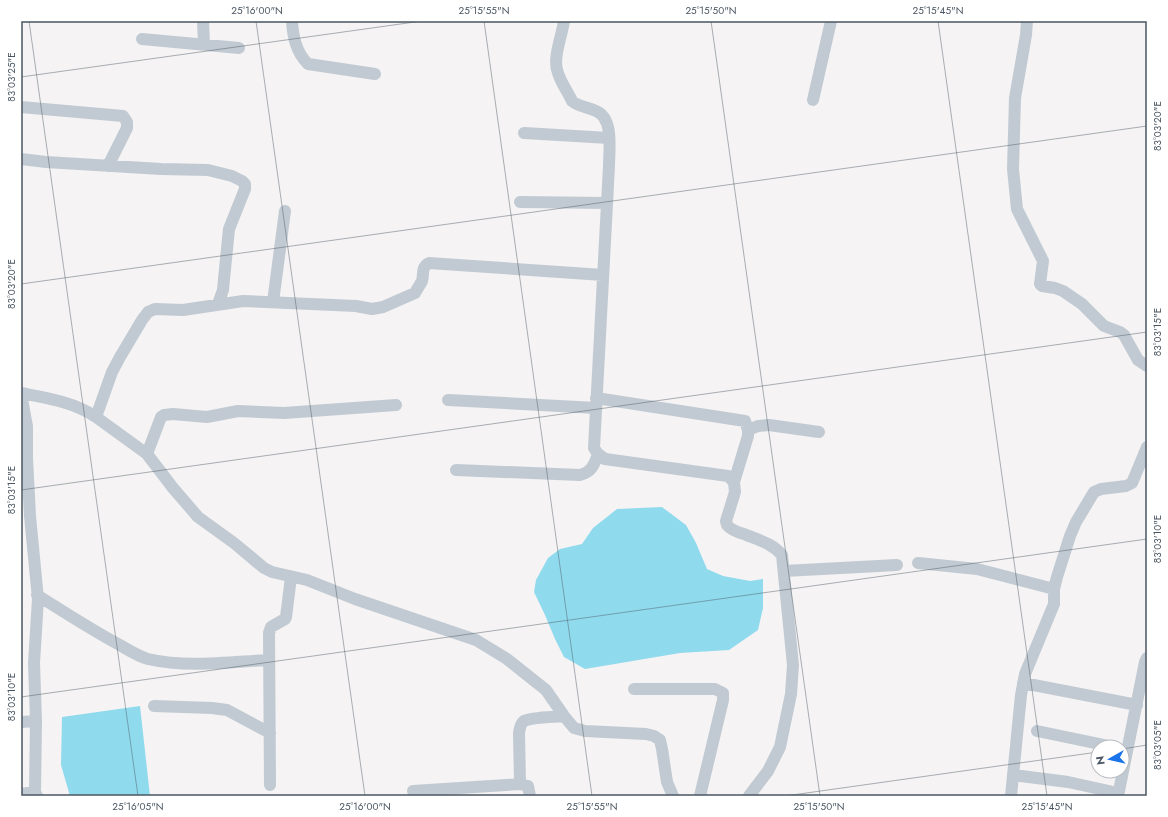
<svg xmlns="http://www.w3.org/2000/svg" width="1168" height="817" font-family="Jost,sans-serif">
  <rect width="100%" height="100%" fill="#f5f3f3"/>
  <path fill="#90daee" d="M662,507L686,525L696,543L707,569L723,576L750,581L763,579V608L758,630L729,650L680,653L585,669L564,657L555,639L545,615L534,592L536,580L548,558L560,549L582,544L593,528L617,509Z
    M140,706L150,796H70L61,765L62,717Z"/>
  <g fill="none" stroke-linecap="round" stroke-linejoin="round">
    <path stroke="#c1cad2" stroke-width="12" d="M203,21L204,44
      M292,21C293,37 296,52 308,64L375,74
      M564,21C562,36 552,59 558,73C561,83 568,92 572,101C579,107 588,107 596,111C614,118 609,150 609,166L594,448L598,454L605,459L728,476L734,482L735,492L726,521L727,525C731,530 737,532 744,534C758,540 772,543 782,555L793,665L791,694L780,747L768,771L749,796
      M1027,21L1026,35L1015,98L1013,169L1017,209L1043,261L1040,284L1042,286L1055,288L1063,291L1082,304L1104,326L1120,332L1124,335L1138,360L1147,366
      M142,39L239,48
      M813,100L831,21
      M21,107L123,116L127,122V128L108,166
      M524,133L609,138
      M21,159L46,162L161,169L208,170L232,176L242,181L245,184V189L229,229L224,279L223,290L218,304
      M520,202L607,203
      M273,302L285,211
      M21,393C47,398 74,402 96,417L147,454L173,488L198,517L234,543L264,568L272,572L307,580L355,599L476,640L507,659L546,690L564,716L574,728L585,731L646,734L654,736L660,740L662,749L667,782L673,796
      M21,394L27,426V458L30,516L38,599L34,663L36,721L35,792L37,796
      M596,398L745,421L748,430V436L734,482
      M448,400L596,408
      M96,417L112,372L120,357L142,320L148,312L155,309L183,310L243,301L356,306L372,309L383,307L415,293C417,289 420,285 422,281C424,274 421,267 429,263L603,275
      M748,430L758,426L769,425L819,432
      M147,454L161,417L164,415L173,414L207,417L238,411L284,413L396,405
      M456,470L580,475C592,472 594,465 598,454
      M918,563L977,569L1054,589
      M784,571L897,565
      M37,595C64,612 90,629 118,644C127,649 137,656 148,659C187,668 229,662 269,660
      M1023,683L1137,705
      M634,689H715L723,693V700L700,796
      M154,706L212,708L227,710L270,733
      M21,722L36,721
      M1037,731L1114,747
      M1013,775L1068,782L1118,793
      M520,784L528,786L530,796
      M270,785L269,633L271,627L285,619L286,617L291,577
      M413,791L520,784L519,733C520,728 520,724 524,721C531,717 555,717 564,716
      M21,794L35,792
      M1011,796L1021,695L1025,674L1054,604V589L1057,577L1070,536L1076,522L1094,492L1101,489L1126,486L1132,483L1147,447
      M1118,796L1145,662L1147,658"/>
  </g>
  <path fill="none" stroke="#4a5661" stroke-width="1" stroke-opacity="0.45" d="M29,21L138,796M256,21L365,796M484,21L592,796M711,21L820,796M938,21L1047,796M21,77L422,21M21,284L1147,126M21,490L1147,332M21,697L1147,539M1122,749L1147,745M785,796L1098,752"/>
  <rect width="1168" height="817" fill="none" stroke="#ffffff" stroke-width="44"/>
  <g transform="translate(1110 759) rotate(262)"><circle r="19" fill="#ffffff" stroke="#b7bbc0"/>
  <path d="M0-3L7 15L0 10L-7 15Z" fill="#1a73e8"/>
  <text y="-6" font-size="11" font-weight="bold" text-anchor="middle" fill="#4a5661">N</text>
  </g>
  <rect x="22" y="22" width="1124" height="773" fill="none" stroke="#4a5661" stroke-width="1.5"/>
  <g font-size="10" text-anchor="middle" fill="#4a5661">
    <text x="257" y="14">25°16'00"N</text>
    <text x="484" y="14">25°15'55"N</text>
    <text x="711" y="14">25°15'50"N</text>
    <text x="938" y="14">25°15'45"N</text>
    <text transform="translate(11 77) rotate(-90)" y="4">83°03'25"E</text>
    <text transform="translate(1157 126) rotate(-90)" y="4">83°03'20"E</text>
    <text transform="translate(11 284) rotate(-90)" y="4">83°03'20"E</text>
    <text transform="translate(1157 332) rotate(-90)" y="4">83°03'15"E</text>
    <text transform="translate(11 490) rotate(-90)" y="4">83°03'15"E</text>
    <text transform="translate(1157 539) rotate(-90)" y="4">83°03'10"E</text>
    <text transform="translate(11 697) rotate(-90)" y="4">83°03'10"E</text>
    <text transform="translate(1157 745) rotate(-90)" y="4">83°03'05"E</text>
    <text x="138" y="810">25°16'05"N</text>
    <text x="365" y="810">25°16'00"N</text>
    <text x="592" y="810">25°15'55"N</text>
    <text x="819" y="810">25°15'50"N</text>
    <text x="1047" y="810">25°15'45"N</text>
  </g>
</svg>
